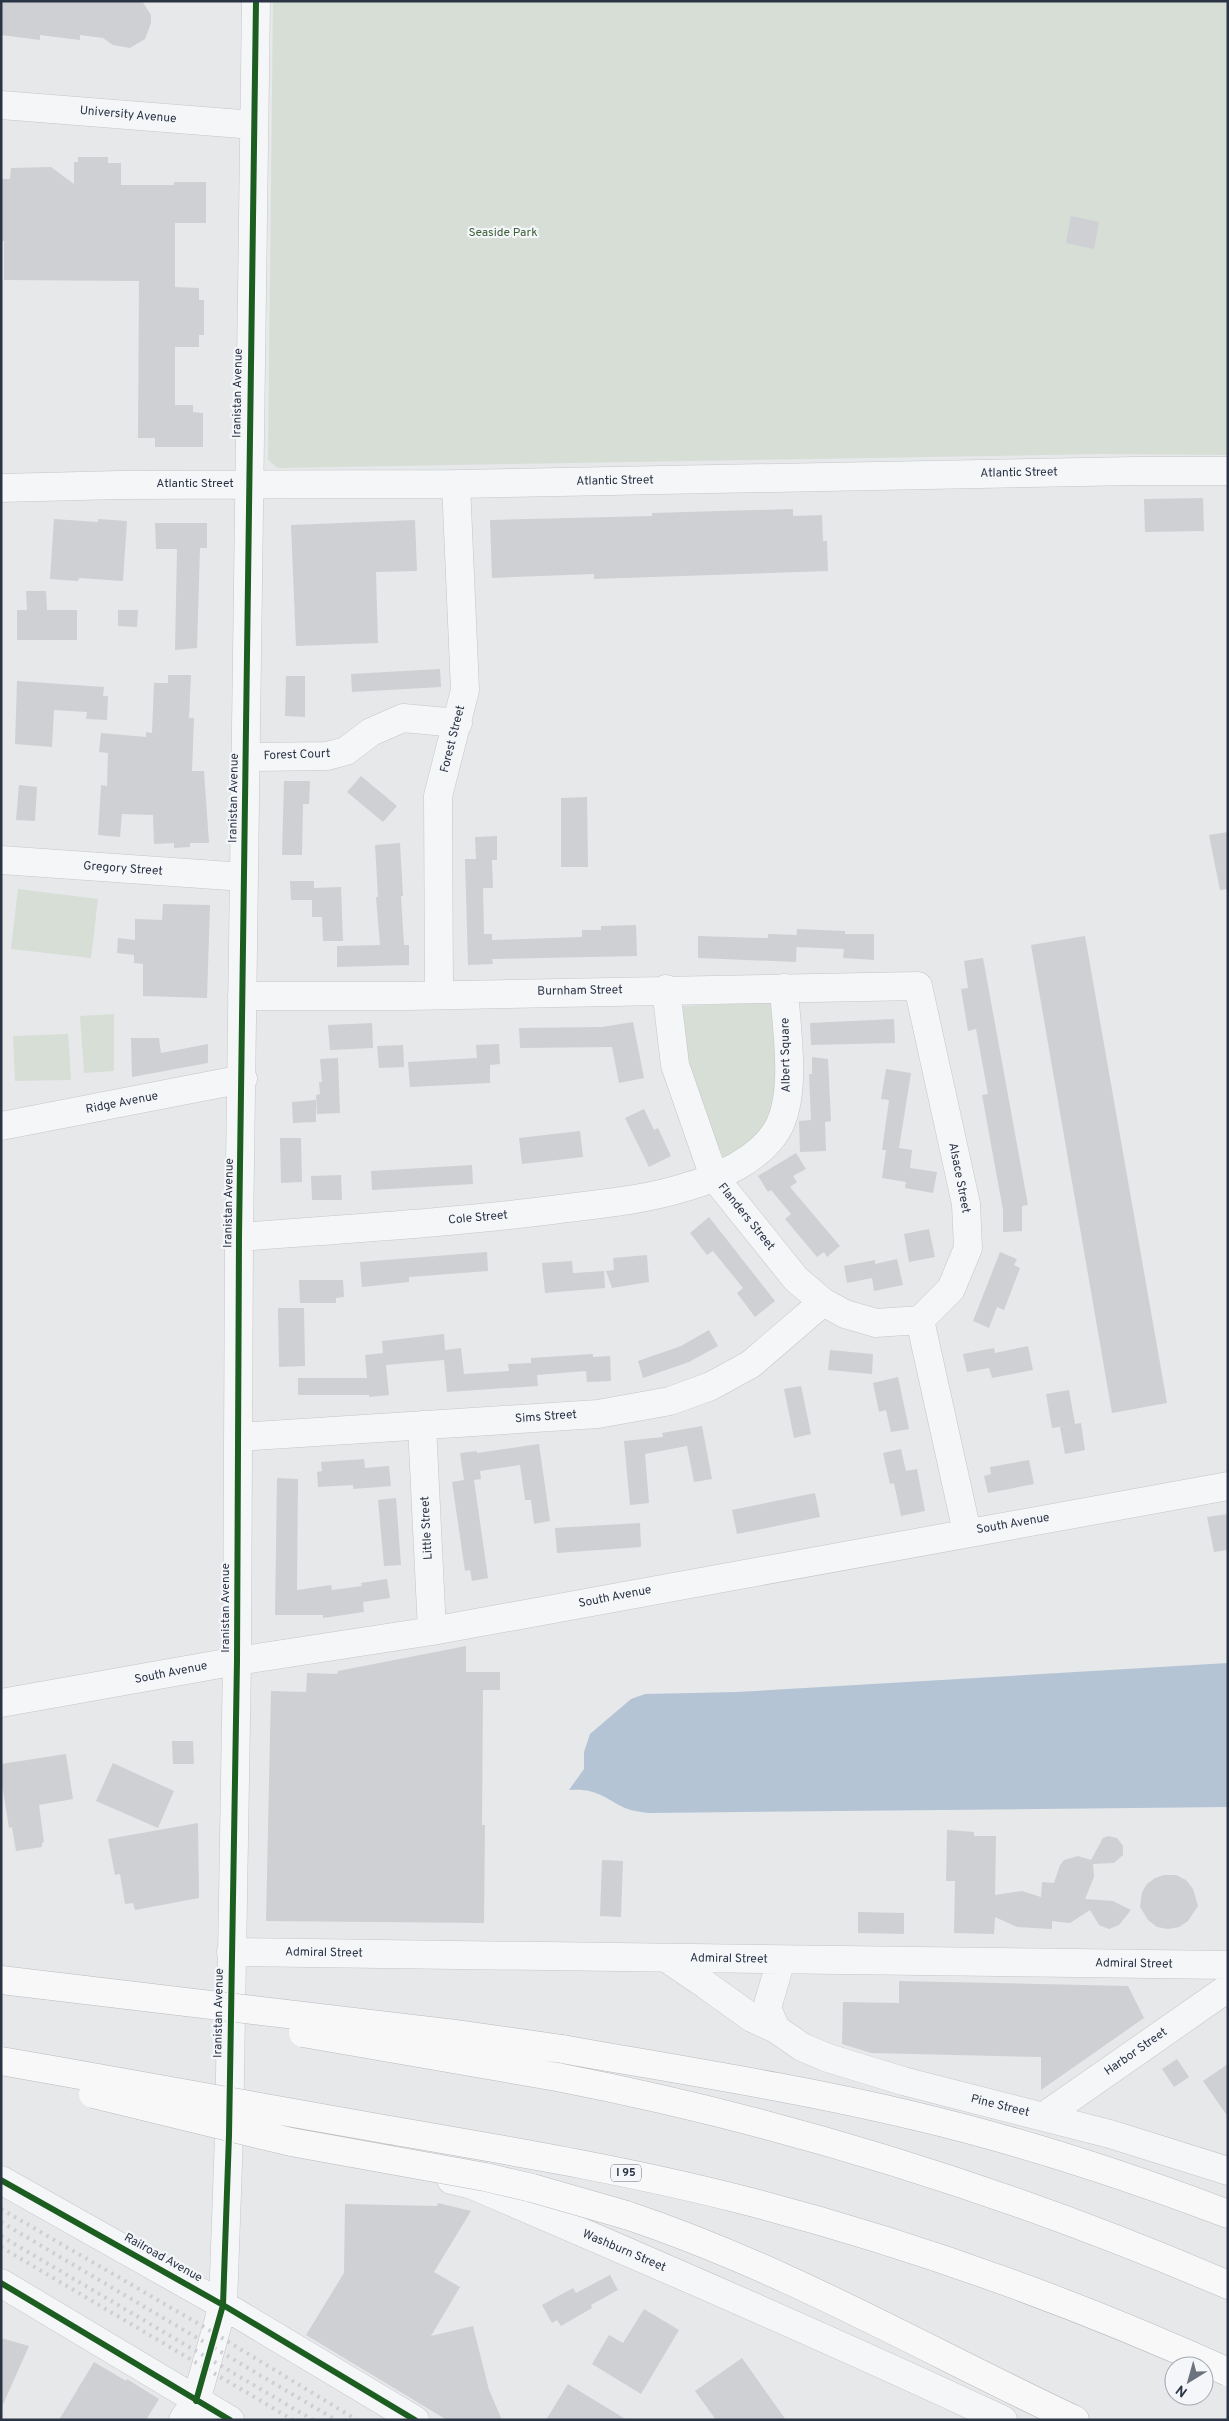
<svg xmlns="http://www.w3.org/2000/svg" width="1229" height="2421" font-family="Overpass,sans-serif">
  <rect width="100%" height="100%" fill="#e6e8ea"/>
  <path fill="#d6ded6" d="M273,1H1228V455L1100,454L278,468L268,460Z
    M18,889L98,899L91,958L11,949Z
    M773,1002L779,1102L766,1134L724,1158L717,1145L687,1062L682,1006Z
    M114,1014V1071L84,1073L80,1016Z
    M68,1034L71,1080L15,1081L13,1036Z"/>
  <path fill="#b4c4d5" d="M1228,1663V1807L649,1813C641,1812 632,1811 625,1808C603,1797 596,1788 569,1790L584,1769V1752L590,1734L631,1699L645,1694L737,1692Z"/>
  <path fill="#ced0d3" d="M1,1H142L151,15V23L145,39L130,48L113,45L103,38L80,35V40L40,35V40L1,35Z
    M78,157H108V163H121V185H174V182H206V223H175V287L199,288V300H204V335H199V347H175V405H193V412L203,413V447H155V438H138L139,281L4,280V241H1V179H10L11,168L51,167L74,184V162H78Z
    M1071,216L1099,222L1094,249L1066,243Z
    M1203,498L1204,531L1145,532L1144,499Z
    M793,509V516L822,515L823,541H827L828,571L594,579V574L492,578L490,520L652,516V513Z
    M54,519L98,522V519L127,521L123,581L79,578L78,581L50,579Z
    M415,520L417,571L376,572L378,643L296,646L291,525Z
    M155,523H207V548H200L197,648L175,650L177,549H156Z
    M26,591H46L47,610H77V640H17V610H27Z
    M118,610H138L137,627L118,626Z
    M440,669L441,687L352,692L351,674Z
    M168,675H191L189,718H194L192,771H204L209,843H190V847L174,848V843L154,844L153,815L122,814L120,837L98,835L101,785L107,786L108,753L99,752L101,733L146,737V732L152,733L154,683H168Z
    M286,676H305V717L285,716Z
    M17,681L104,687L103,696H108L107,720L86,719L87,712L54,710L52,747L15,744Z
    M361,776L397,806L383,822L347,792Z
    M284,781H310L309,804H303L302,855H282Z
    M19,785L37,787L35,821L16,820Z
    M587,797L588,867H561V798Z
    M1228,832V889L1220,890L1209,835Z
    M497,836V860H492L493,888H483L484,934H492V940L582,937V930H601V926L636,925L637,956L492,959L493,964L468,965L465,859H476L475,837Z
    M400,843L403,896H401L404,945H409V965L337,967V946L380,945L376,897H378L375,845Z
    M290,881H314V888L341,887L343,941H323L322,917H312V900H291Z
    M163,904L210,905L207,998L143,996V964L134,963V955L117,953L118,938L135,940V919L162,920Z
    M797,929L845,931V934H874V960L843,958L844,949L796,947Z
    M768,934L797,935L796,962L698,958V936L768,938Z
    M1085,936L1167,1403L1112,1413L1031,945Z
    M983,958L1028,1205L1022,1206V1231L1003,1232V1210L982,1095L988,1094L976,1029L968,1031L961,989L968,988L964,961Z
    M894,1019L895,1043L811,1045L810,1023Z
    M633,1022L644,1078L619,1083L612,1047L520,1048L519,1028L602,1027Z
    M372,1023L373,1048L330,1050L328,1025Z
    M131,1038H159L161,1053L208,1044V1063L132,1077Z
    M499,1044L500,1064L490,1065V1083L410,1087L408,1062L477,1058L476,1045Z
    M403,1045L404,1067L379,1068L377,1046Z
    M812,1057L828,1059L831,1121L825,1122L826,1151L800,1152L799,1121L811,1120L809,1074H812Z
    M338,1058L340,1113L317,1114L316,1095L320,1094L319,1082H322L320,1059Z
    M886,1069L911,1073L899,1148L912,1150L910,1168L937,1172L933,1193L905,1188L906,1182L882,1178L886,1150H882L889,1100L881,1099Z
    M316,1100V1122L293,1123L292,1102Z
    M644,1109L654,1130L658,1128L671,1156L649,1167L625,1118Z
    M580,1131L583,1157L522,1164L519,1138Z
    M280,1138H301L302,1182L281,1183Z
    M796,1153L806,1169L793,1176L797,1182L790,1187L840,1246L827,1257L824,1252L817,1257L785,1219L791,1214L771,1190L768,1192L758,1176Z
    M472,1165L473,1184L372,1190L371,1171Z
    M341,1175L342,1200H312L311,1176Z
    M709,1217L775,1301L755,1317L737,1293L743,1288L713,1251L707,1255L690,1233Z
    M929,1229L935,1257L909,1262L904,1234Z
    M487,1252L488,1271L409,1277V1282L362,1287L360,1262Z
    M1000,1252L1017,1259L1014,1265L1020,1268L1004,1310L997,1307L989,1328L973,1321Z
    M647,1255L649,1282L612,1288L606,1271L614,1270L613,1258Z
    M897,1259L903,1285L874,1291L872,1278L847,1283L844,1266L875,1260V1264Z
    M572,1261L573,1273L604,1271L605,1288L545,1293L542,1263Z
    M299,1280H343L344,1297L336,1298V1303H300Z
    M278,1308H304L305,1366L279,1367Z
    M709,1330L718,1346L689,1362L643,1378L638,1361L681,1346Z
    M444,1334L445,1350L461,1348L464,1374L509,1371L508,1364L531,1363V1358L593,1354V1357L610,1356L611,1381L587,1382L586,1371L537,1375L538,1386L447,1392L444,1360L386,1365L389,1395L369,1397V1395H298V1378H367L365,1355L383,1353L382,1341Z
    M1028,1346L1033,1370L992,1378L989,1368L967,1372L963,1354L994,1348L995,1353Z
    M830,1350L873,1354L872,1374L828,1370Z
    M898,1377L909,1429L891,1432L886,1410L879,1412L873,1383Z
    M801,1386L811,1434L794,1438L784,1389Z
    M1069,1390L1075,1424L1081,1423L1085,1450L1065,1454L1060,1427L1071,1425L1052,1428L1046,1394Z
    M702,1426L712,1479L694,1482L687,1446L645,1454L649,1503L630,1505L624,1441L663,1437L662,1433Z
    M539,1444L550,1521L534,1524L531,1500H525L520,1465L480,1471L481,1479L474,1480L488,1578L472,1581L470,1570L465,1571L452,1482L464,1480L460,1453L477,1451V1453Z
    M901,1449L906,1471L917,1469L925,1511L901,1516L894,1483L890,1484L883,1453Z
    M364,1459L365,1468L389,1466L391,1486L353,1489V1485L318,1487L317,1472L322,1471L321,1462Z
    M1029,1460L1034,1484L988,1493L984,1476L991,1474L990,1467Z
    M277,1478L298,1479L297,1590L331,1585L332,1590L362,1586L361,1583L387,1579L390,1598L363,1602L364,1612L323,1618V1615H275Z
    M815,1493L820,1517L737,1534L732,1510Z
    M396,1498L401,1565L384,1566L378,1500Z
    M1228,1514V1550L1214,1552L1207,1517Z
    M640,1523L641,1547L557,1553L555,1528Z
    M466,1646V1672H500V1690H483L482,1825H485L484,1923L266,1921L271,1691L306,1692L307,1673L337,1674L338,1671Z
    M172,1741H193L194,1764H173Z
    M66,1754L73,1799L39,1805L44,1842L42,1843V1847L16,1851L12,1827L9,1828L1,1779V1764Z
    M113,1763L174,1791L158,1828L96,1801Z
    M198,1823L199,1898L135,1910L133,1903L125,1904L120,1874L115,1875L108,1839Z
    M947,1830L974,1832V1836H996L995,1895L1022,1891L1041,1897L1042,1882L1054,1883L1060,1865L1064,1860L1078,1856L1091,1860L1103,1838L1108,1836L1117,1838L1123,1846V1855L1114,1863L1093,1864L1094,1877L1085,1899L1113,1901L1131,1910L1119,1925L1109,1929L1099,1925L1090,1910L1070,1923L1052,1921V1929L1017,1927L995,1917L994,1934L954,1933L955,1881H946Z
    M602,1860L623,1861L621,1917L600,1916Z
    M1164,1875H1176L1186,1880L1193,1889L1198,1906L1188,1921L1179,1927L1168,1929L1157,1927L1148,1920L1140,1907L1142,1892L1147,1884L1155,1878Z
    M858,1912L904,1913V1934L858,1933Z
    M899,1981L1128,1986L1144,2018L1041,2090V2057L871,2053L842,2044L843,2002L899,2003Z
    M1177,2059L1189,2077L1174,2087L1162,2069Z
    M1228,2064V2117L1203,2081Z
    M438,2203L471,2211L434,2272L460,2287L431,2336L473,2326L489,2390L502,2420H447L306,2335L344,2273L345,2204L437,2206Z
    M610,2275L618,2290L591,2305L592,2308L561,2326L557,2320L552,2323L542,2305L573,2288L576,2293Z
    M644,2309L679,2330L641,2394L592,2364L609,2335L623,2343Z
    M1,2338L29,2346L1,2409Z
    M742,2358L786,2420H716L695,2391Z
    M94,2362L126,2381L127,2379L159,2399L146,2420H59Z
    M568,2384L627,2420H546Z"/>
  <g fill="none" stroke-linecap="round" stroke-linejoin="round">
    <g stroke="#c4c6c8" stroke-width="29">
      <path id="minor" d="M1,105L254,125
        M1,488L119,485L456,484L1135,471H1228
        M246,757L327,756L346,751L371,732L403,718L458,723
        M1,860L244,877
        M666,989L675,1065L714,1177L796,1279L823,1302L845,1314L876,1323L920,1320
        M439,994L438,796L465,690L456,484
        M242,996H409L918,986L966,1204L968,1248L951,1289L920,1320
        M1,1126L243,1079
        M239,1237C343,1229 448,1223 552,1210C596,1204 642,1201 686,1187C718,1178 759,1160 777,1130C798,1094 786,1029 784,988
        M920,1320L967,1532
        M422,1425L432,1631
        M238,1437L598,1414L670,1401L711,1386L751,1364L823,1302
        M1,1703L237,1661L432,1631L1228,1486
        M231,1952L1228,1965
        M666,1958L706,1985L752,2018L776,2029L802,2047L828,2058L903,2081L1110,2134L1228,2171
        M776,2029L767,2008L781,1960
        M1043,2117L1228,1988
        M1,2180L223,2305L415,2420
        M451,2180L472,2185C650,2261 828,2338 1003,2420
        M1,2283L230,2420
        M183,2420L196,2401L223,2305L229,2135L237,1661L239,1237L256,1"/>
    </g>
    <g stroke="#b8bbbf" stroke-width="29">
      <path id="highway" d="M562,2049C680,2070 798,2088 915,2116C1021,2141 1125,2175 1228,2214
        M557,2077C789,2122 1011,2192 1228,2285
        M626,2215C785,2268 924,2349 1075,2420"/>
    </g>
    <use href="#minor" stroke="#f5f6f7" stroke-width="28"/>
    <use href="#highway" stroke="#f8f8f8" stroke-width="28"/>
    <path stroke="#cecfd2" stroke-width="4" stroke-dasharray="2.5 5" stroke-linecap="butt" d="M1,2209L199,2324L357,2420
      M1,2222L336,2420
      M1,2236L313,2420
      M1,2247L293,2420"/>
    <g stroke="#b8bbbf" stroke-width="29" stroke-linecap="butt">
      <path id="highway-bridge" d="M1,1980L455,2034L562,2049
        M303,2033L557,2077
        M1,2061C127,2083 253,2106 378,2128C498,2149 617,2168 735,2198C904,2241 1069,2300 1228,2372
        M93,2094L291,2142L485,2177L532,2188L626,2215"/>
    </g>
    <use href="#highway-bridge" stroke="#f8f8f8" stroke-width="28"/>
    <g stroke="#f4f6f9" stroke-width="9">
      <path id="cycleway" d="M1,2180L223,2305L415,2420
        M1,2283L230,2420
        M196,2401L223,2305L229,2135L237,1661L239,1237L256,1"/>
    </g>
    <use href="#cycleway" stroke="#1b5e20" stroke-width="6"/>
  </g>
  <g text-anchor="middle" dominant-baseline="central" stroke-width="4.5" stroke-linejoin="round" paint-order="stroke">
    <rect fill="#f4f6f9" stroke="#676e7b" stroke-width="1" x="611" y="2164.5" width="30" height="17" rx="4"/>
    <g font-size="11" font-weight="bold" fill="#2b3445">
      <text x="626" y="2173">I 95</text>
    </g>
    <g font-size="12" fill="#2b3445" stroke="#f4f6f9">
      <text transform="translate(128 115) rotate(5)">University Avenue</text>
      <text transform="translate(238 393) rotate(-89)">Iranistan Avenue</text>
      <text transform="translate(1019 473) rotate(-1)">Atlantic Street</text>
      <text transform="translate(615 481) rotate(-1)">Atlantic Street</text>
      <text x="195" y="484">Atlantic Street</text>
      <text transform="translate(453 739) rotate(-76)">Forest Street</text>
      <text transform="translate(297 755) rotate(-2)">Forest Court</text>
      <text transform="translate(234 798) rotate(-89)">Iranistan Avenue</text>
      <text transform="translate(123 869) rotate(4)">Gregory Street</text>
      <text transform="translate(580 991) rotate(-1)">Burnham Street</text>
      <text transform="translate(786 1055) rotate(-91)">Albert Square</text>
      <text transform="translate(122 1103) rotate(-11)">Ridge Avenue</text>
      <text transform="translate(959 1178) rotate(79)">Alsace Street</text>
      <text transform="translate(229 1203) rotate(-89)">Iranistan Avenue</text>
      <text transform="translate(746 1217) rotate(51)">Flanders Street</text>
      <text transform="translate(478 1218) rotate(-5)">Cole Street</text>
      <text transform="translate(546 1417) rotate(-4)">Sims Street</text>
      <text transform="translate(1013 1524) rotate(-10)">South Avenue</text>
      <text transform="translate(427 1528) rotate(-93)">Little Street</text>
      <text transform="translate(615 1597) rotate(-11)">South Avenue</text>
      <text transform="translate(226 1608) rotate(-90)">Iranistan Avenue</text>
      <text transform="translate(171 1673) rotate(-11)">South Avenue</text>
      <text transform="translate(324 1953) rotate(1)">Admiral Street</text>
      <text transform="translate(729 1959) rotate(1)">Admiral Street</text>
      <text transform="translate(1134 1964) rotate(1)">Admiral Street</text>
      <text transform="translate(219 2013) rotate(-89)">Iranistan Avenue</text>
      <text transform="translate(1136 2052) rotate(-35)">Harbor Street</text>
      <text transform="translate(1000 2106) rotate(14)">Pine Street</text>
      <text transform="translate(624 2251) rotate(23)">Washburn Street</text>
      <text transform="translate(163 2258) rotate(29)">Railroad Avenue</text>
    </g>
    <g font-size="12" fill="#3f6138" stroke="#f4f6f9">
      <text x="503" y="233">Seaside Park</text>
    </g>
  </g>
  <rect width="1229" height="2421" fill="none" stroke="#2b3445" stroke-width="5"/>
  <g transform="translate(1189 2381) rotate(217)"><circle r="24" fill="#f4f6f9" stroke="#a4a8b1"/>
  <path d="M0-4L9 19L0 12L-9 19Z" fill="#6c737f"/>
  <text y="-8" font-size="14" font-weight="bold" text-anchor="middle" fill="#2b3445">N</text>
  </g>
</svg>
